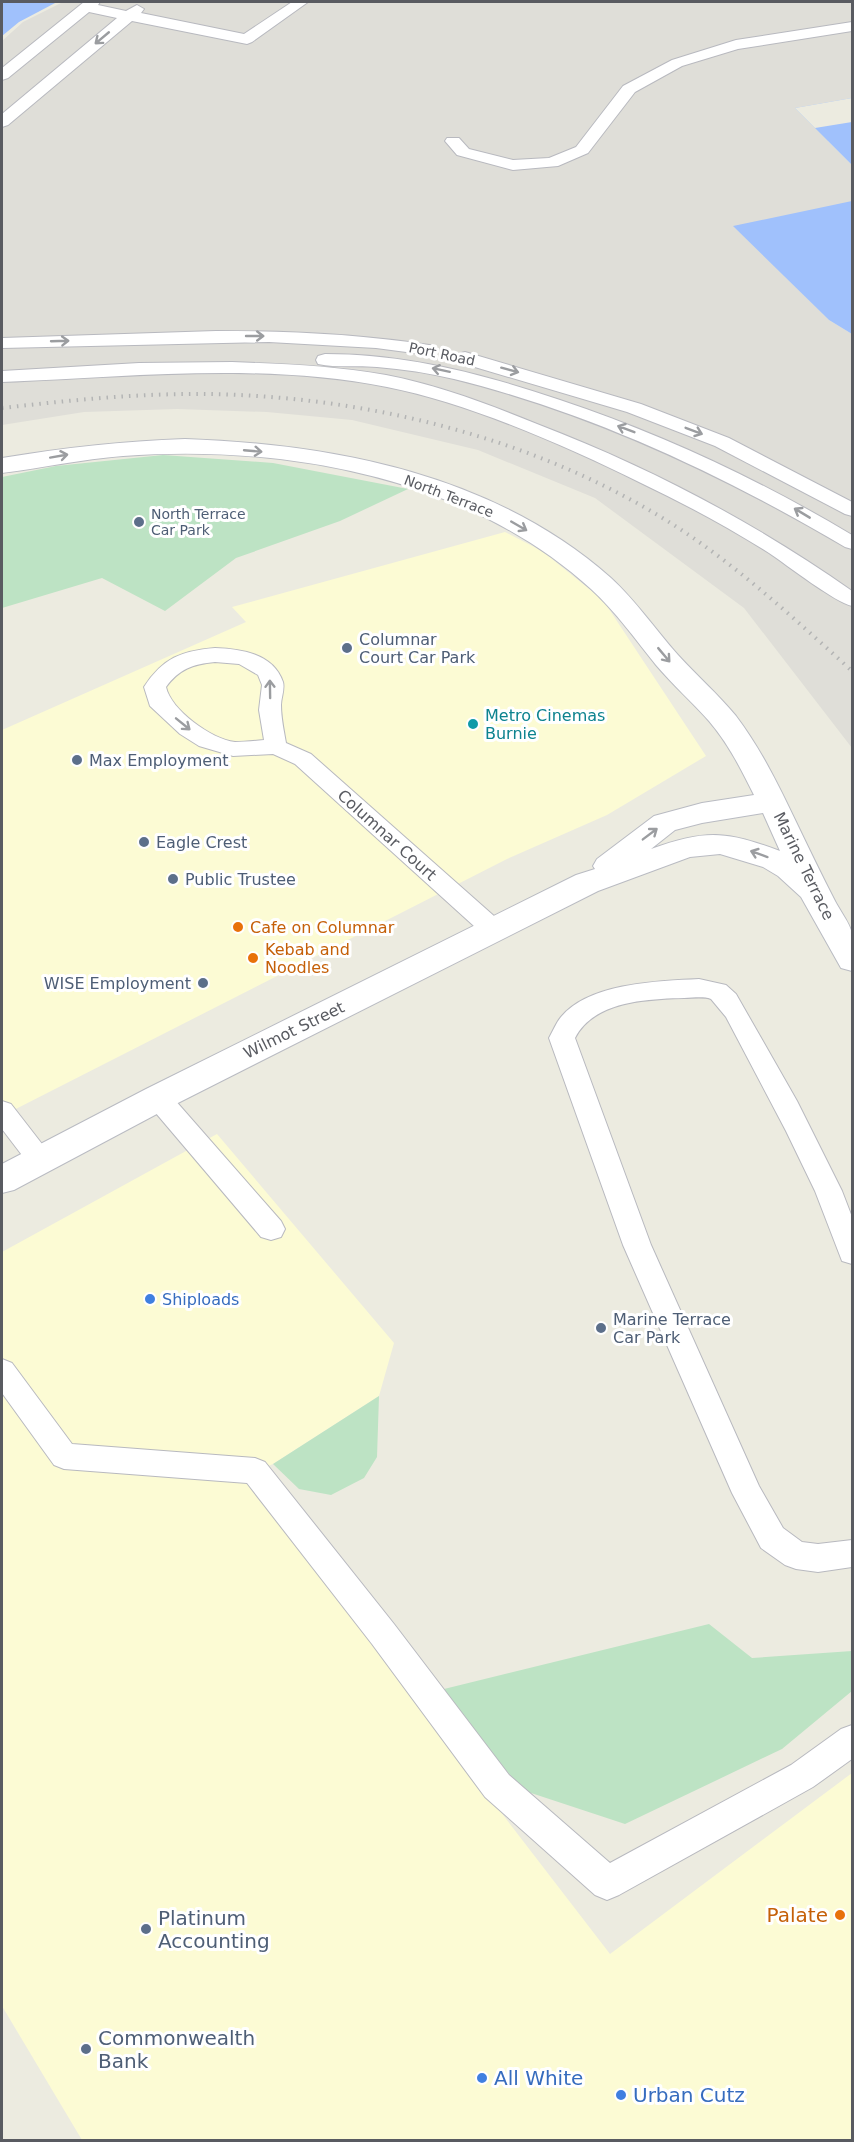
<svg xmlns="http://www.w3.org/2000/svg" width="854" height="2142" font-family="'DejaVu Sans',sans-serif">
  <rect width="100%" height="100%" fill="#ecebe0"/>
  <path fill="#fcfbd4" d="M505,532L542,551L603,600L706,756L607,815L507,859L2,1116V730L246,622L232,607Z
    M217,1134L394,1343L379,1396L273,1464L243,1477L610,1954L852,1773V2140H82L2,2006V1252Z"/>
  <path fill="#dfded8" d="M63,2H852V136L828,141L852,165V208L751,243L829,320L852,334V748L744,608L595,498L478,450L352,420L267,412L177,409L84,412L2,425V41L23,22Z"/>
  <path fill="#bde3c4" d="M163,455L273,463L408,489L340,521L236,558L165,611L102,578L2,608V477L56,466Z
    M379,1396L377,1457L364,1478L331,1495L299,1489L273,1464Z
    M709,1624L752,1658L852,1651V1691L782,1749L625,1824L525,1791L480,1742L444,1689Z"/>
  <path fill="#a0c1fc" d="M2,2H57L19,22L2,36Z
    M852,98V165L795,108Z
    M852,201V334L829,320L733,226Z"/>
  <path fill="#ecebe0" d="M852,98V122L815,128L795,108Z"/>
  <g fill="none" stroke-linecap="round" stroke-linejoin="round">
    <g stroke="#b8b9bf" stroke-width="2">
      <path id="lane" d="M84,2H100L98,5L126,11L137,5L144,9L141,13L244,34L292,2H308L252,42L247,44L132,21L8,125L2,127V114L117,18L89,12L8,78L2,80V68Z
        M852,22V31L738,49L682,66L635,92L588,153L558,166L513,170L457,155L445,141L447,138H459L469,149L513,160L549,158L576,147L623,86L672,60L736,40Z
        M216,331C287,331 358,334 429,345L435,346L438,350L435,354L429,355L376,348L269,342L2,348V338Z
        M465,352L641,404L729,438L852,502V516L845,514L715,446L627,412L458,362L456,358L458,354Z
        M325,354C407,354 483,374 560,400C662,434 760,480 852,535V549L845,547C723,475 592,413 454,379C429,373 403,369 377,367C358,365 337,368 318,364L316,360L318,356Z
        M232,362C284,364 335,366 386,375C438,385 488,404 537,424C649,467 754,522 852,591V606C836,603 787,565 769,553C728,527 685,504 641,483C566,446 469,403 387,387C260,362 129,377 2,382V371L139,363Z
        M215,648C240,649 273,653 283,682C285,689 281,698 281,705C281,718 284,731 286,743L311,754L503,924L506,930L503,936L494,939L485,936L295,764L273,754L233,756L199,746L180,734L150,706L144,687C163,658 181,651 215,648ZM215,662L239,664L258,675L262,685L259,710L264,740C254,741 244,742 235,742C211,739 171,710 166,687C179,669 193,664 215,662Z
        M699,979L726,985L736,994L797,1101L842,1191L852,1217V1264L842,1261L815,1191L786,1131L726,1017L711,999C703,996 693,998 684,998C647,999 594,1001 575,1038L651,1245L759,1486L783,1528L802,1542L818,1544L852,1540V1567L818,1572L796,1569L785,1565L761,1548L732,1493L623,1245L549,1038C553,1031 556,1023 561,1017C589,983 658,981 699,979Z
        M158,1088L167,1091L281,1221L285,1229L281,1237L271,1240L261,1237L149,1105L145,1098L149,1091Z
        M2,1101L11,1104L49,1153L53,1160L49,1167L40,1170L31,1167L2,1129Z
        M2,1359L12,1363L72,1444L255,1458L265,1462L394,1624L509,1775L610,1863L791,1765L841,1729L852,1725V1759L813,1787L619,1895L607,1900L595,1895L485,1797L372,1644L247,1483L64,1469L54,1465L2,1393Z"/>
    </g>
    <g stroke="#b9bbc2" stroke-width="2">
      <path id="secondary" d="M185,439C335,444 495,475 611,578C636,601 655,629 678,655C697,676 718,694 736,716C761,749 780,788 798,826C810,851 822,876 835,901C840,911 850,923 852,934C854,945 852,960 852,971L841,968L801,897L778,876L763,867L720,854L690,857L598,891L170,1107L14,1190L2,1193V1164L146,1089L576,875L595,869L593,866L597,859L654,816L702,803L754,795C741,769 728,743 709,721C692,702 673,685 656,665C635,639 616,612 591,589C468,477 285,444 123,456C82,459 42,468 2,473V458C63,448 123,441 185,439ZM763,813L780,851C726,831 706,829 651,849L675,830L702,823Z"/>
    </g>
    <use href="#lane" fill="#fff" fill-rule="evenodd"/>
    <use href="#secondary" fill="#fff" fill-rule="evenodd"/>
    <path stroke="#b3b4b4" stroke-width="4" stroke-dasharray="1.5 6" stroke-linecap="butt" d="M2,408C81,399 160,391 239,395C391,402 551,445 680,529C742,570 797,621 852,671"/>
  </g>
  <defs><path id="oneway-shaft" d="M-6 0H5M1.5-3L5.5 0L1.5 3" fill="none" stroke-width="1.6" stroke-linecap="round" stroke-linejoin="round" transform="scale(1.5)"/></defs>
  <g stroke="#9b9da0">
    <use href="#oneway-shaft" transform="translate(102 38) rotate(140)"/>
    <use href="#oneway-shaft" transform="translate(255 336)"/>
    <use href="#oneway-shaft" transform="translate(60 341) rotate(-2)"/>
    <use href="#oneway-shaft" transform="translate(441 370) rotate(-168)"/>
    <use href="#oneway-shaft" transform="translate(510 370) rotate(15)"/>
    <use href="#oneway-shaft" transform="translate(626 429) rotate(-159)"/>
    <use href="#oneway-shaft" transform="translate(694 431) rotate(21)"/>
    <use href="#oneway-shaft" transform="translate(253 451) rotate(5)"/>
    <use href="#oneway-shaft" transform="translate(59 456) rotate(-10)"/>
    <use href="#oneway-shaft" transform="translate(802 513) rotate(-149)"/>
    <use href="#oneway-shaft" transform="translate(519 526) rotate(30)"/>
    <use href="#oneway-shaft" transform="translate(664 655) rotate(50)"/>
    <use href="#oneway-shaft" transform="translate(270 689) rotate(-91)"/>
    <use href="#oneway-shaft" transform="translate(183 724) rotate(39)"/>
    <use href="#oneway-shaft" transform="translate(650 834) rotate(-37)"/>
    <use href="#oneway-shaft" transform="translate(759 854) rotate(-160)"/>
  </g>
  <g fill="#5c6f8a" stroke="#fff" stroke-width="2">
    <circle cx="139" cy="522" r="6"/>
    <circle cx="347" cy="648" r="6"/>
    <circle cx="77" cy="760" r="6"/>
    <circle cx="144" cy="842" r="6"/>
    <circle cx="173" cy="879" r="6"/>
    <circle cx="203" cy="983" r="6"/>
    <circle cx="601" cy="1328" r="6"/>
    <circle cx="146" cy="1929" r="6"/>
    <circle cx="86" cy="2049" r="6"/>
  </g>
  <circle fill="#0f9aa8" stroke="#fff" stroke-width="2" cx="473" cy="724" r="6"/>
  <g fill="#e8710a" stroke="#fff" stroke-width="2">
    <circle cx="238" cy="927" r="6"/>
    <circle cx="253" cy="958" r="6"/>
    <circle cx="840" cy="1915" r="6"/>
  </g>
  <g fill="#3f7fe0" stroke="#fff" stroke-width="2">
    <circle cx="150" cy="1299" r="6"/>
    <circle cx="482" cy="2078" r="6"/>
    <circle cx="621" cy="2095" r="6"/>
  </g>
  <g text-anchor="middle" dominant-baseline="central" stroke-width="6" stroke-linejoin="round" paint-order="stroke">
    <g font-size="14" fill="#595b61" stroke="#fff">
      <text transform="translate(442 354) rotate(12)">Port Road</text>
      <text transform="translate(449 496) rotate(21)">North Terrace</text>
    </g>
    <g font-size="14" fill="#4e5e75" stroke="#fff" text-anchor="start">
      <text x="151" y="514">North Terrace<tspan x="151" dy="16">Car Park</tspan></text>
    </g>
    <g font-size="16" fill="#4e5e75" stroke="#fff" text-anchor="start">
      <text x="359" y="639">Columnar<tspan x="359" dy="18">Court Car Park</tspan></text>
      <text x="89" y="760">Max Employment</text>
      <text x="156" y="842">Eagle Crest</text>
      <text x="185" y="879">Public Trustee</text>
      <text x="191" y="983" text-anchor="end">WISE Employment</text>
      <text x="613" y="1319">Marine Terrace<tspan x="613" dy="18">Car Park</tspan></text>
    </g>
    <g font-size="16" fill="#0d838f" stroke="#fff" text-anchor="start">
      <text x="485" y="715">Metro Cinemas<tspan x="485" dy="18">Burnie</tspan></text>
    </g>
    <g font-size="16" fill="#595b61" stroke="#fff">
      <text transform="translate(387 835) rotate(42)">Columnar Court</text>
      <text transform="translate(804 866) rotate(64)">Marine Terrace</text>
      <text transform="translate(294 1030) rotate(-26)">Wilmot Street</text>
    </g>
    <g font-size="16" fill="#c56008" stroke="#fff" text-anchor="start">
      <text x="250" y="927">Cafe on Columnar</text>
      <text x="265" y="949">Kebab and<tspan x="265" dy="18">Noodles</tspan></text>
    </g>
    <g font-size="16" fill="#366cbe" stroke="#fff" text-anchor="start">
      <text x="162" y="1299">Shiploads</text>
    </g>
    <g font-size="20" fill="#c56008" stroke="#fff" text-anchor="end">
      <text x="828" y="1915">Palate</text>
    </g>
    <g font-size="20" fill="#4e5e75" stroke="#fff" text-anchor="start">
      <text x="158" y="1918">Platinum<tspan x="158" dy="23">Accounting</tspan></text>
      <text x="98" y="2038">Commonwealth<tspan x="98" dy="23">Bank</tspan></text>
    </g>
    <g font-size="20" fill="#366cbe" stroke="#fff" text-anchor="start">
      <text x="494" y="2078">All White</text>
      <text x="633" y="2095">Urban Cutz</text>
    </g>
  </g>
  <rect width="854" height="2142" fill="none" stroke="#595b61" stroke-width="6"/>
</svg>
